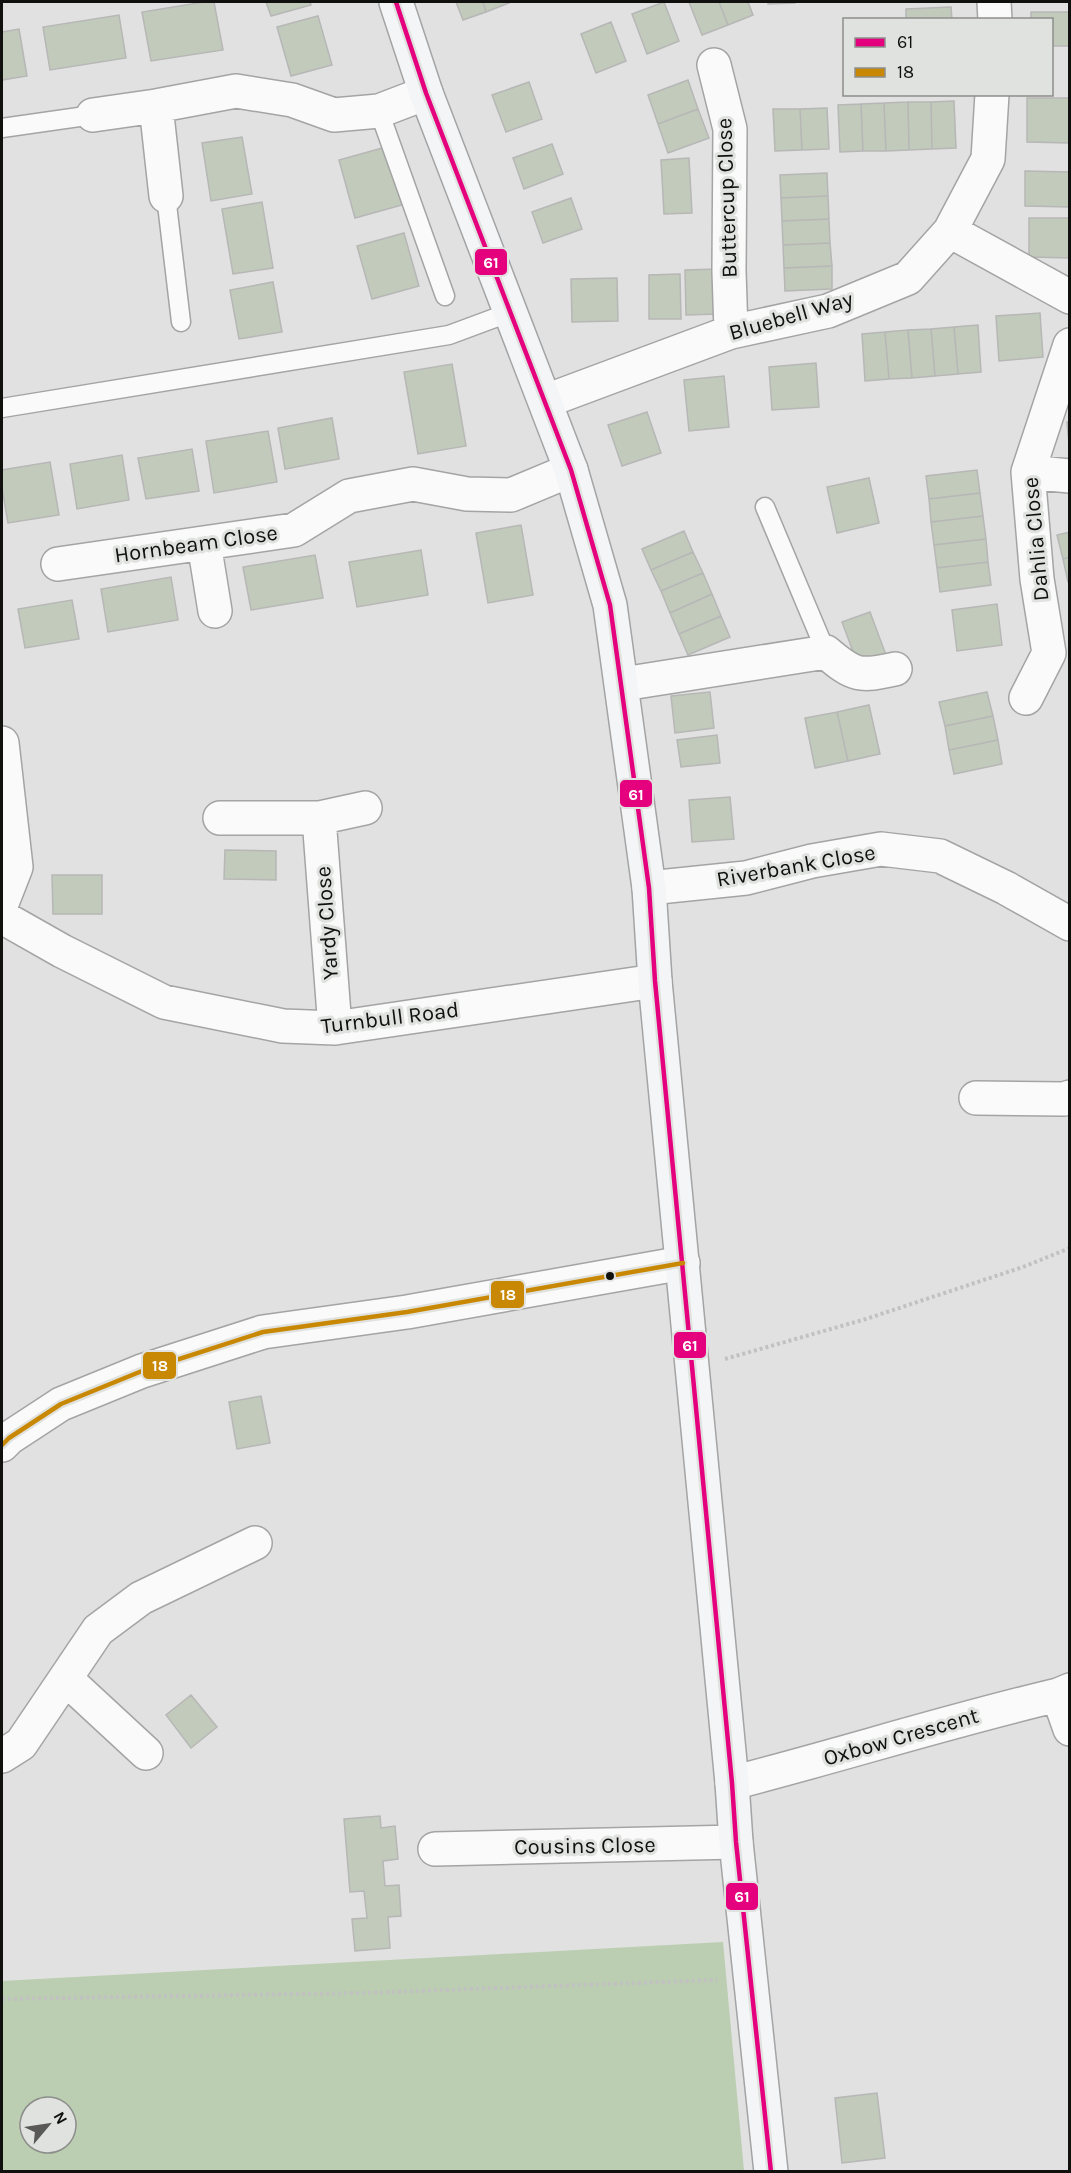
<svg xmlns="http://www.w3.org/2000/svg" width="1071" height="2173" font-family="Karla,sans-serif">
  <rect width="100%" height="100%" fill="#e0e1e0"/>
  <path fill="#bbceb1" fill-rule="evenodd" d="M723,1942L744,2171H2V1981ZM30,2107H66V2143H30Z"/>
  <path fill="#c1cabb" stroke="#b6b7b6" stroke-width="1.5" d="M204,2H214L223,50L151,61L142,12Z
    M266,2H310L311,5L271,16Z
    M456,2H483L486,12L463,20Z
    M483,2H509V3L486,12Z
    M664,2L679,41L647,54L632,14Z
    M689,2H719L728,25L702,35Z
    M719,2H748L753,15L728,25Z
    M768,2H795V3L768,4Z
    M951,7L952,20H906V9Z
    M1031,12H1070V46H1052V20H1031Z
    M119,15L126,58L50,70L43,27Z
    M318,16L332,65L291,76L277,27Z
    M611,22L626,61L596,73L581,34Z
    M19,29L27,76L2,80V32Z
    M688,80L698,109L658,124L648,95Z
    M529,82L542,119L506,132L492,95Z
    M1027,98H1069V143L1027,142Z
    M954,101L956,148L932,149L931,102Z
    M908,102H931L932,149L909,150Z
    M908,102L909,150L886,151L884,103Z
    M884,103L886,151H863L861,104Z
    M861,104L863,151L840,152L838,105Z
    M827,108L829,149L802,150L800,109Z
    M698,109L709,138L668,153L658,124Z
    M773,109H800L802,150L775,151Z
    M242,137L252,194L211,201L202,143Z
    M552,144L563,174L524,189L513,158Z
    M386,147L402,205L355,218L339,160Z
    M689,158L692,213L664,214L661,160Z
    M1025,171L1070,172V207L1025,206Z
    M827,173L828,196L781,198L780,175Z
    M828,196L829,219L782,221L781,198Z
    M571,198L582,229L543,243L532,212Z
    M262,202L273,268L233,274L222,209Z
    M1029,218H1070V258L1029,257Z
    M829,219L830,243L783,245L782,221Z
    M404,233L419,286L372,299L357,246Z
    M830,243L832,266L784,268L783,245Z
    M832,266V289L785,291L784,268Z
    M717,269L718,314L686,315L685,270Z
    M680,274L681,319H649V275Z
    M617,278L618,321L572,322L571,279Z
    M273,282L282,332L239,339L230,290Z
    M1040,313L1043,357L999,361L996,316Z
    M978,325L981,372L958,374L954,327Z
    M954,327L958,374L935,376L931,329Z
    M931,329L935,376L912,378L908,330Z
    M908,330L912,378L889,379L885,332Z
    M885,332L889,379L865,381L862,334Z
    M816,363L819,407L772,410L769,367Z
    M452,364L466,446L418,454L404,372Z
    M724,376L729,427L689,431L684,380Z
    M647,412L661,453L622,466L608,425Z
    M332,418L339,459L285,469L278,428Z
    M1067,422H1070V455Z
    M268,431L277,482L214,493L206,441Z
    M192,449L199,491L146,499L138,458Z
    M122,455L129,500L77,509L70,464Z
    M50,462L59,515L8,523L2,488V470Z
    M977,470L980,493L929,499L926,476Z
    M869,478L879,523L837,533L827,487Z
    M980,493L983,516L931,522L929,499Z
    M983,516L986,539L934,545L931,522Z
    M521,525L533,595L488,603L476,533Z
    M684,531L693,552L651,570L642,549Z
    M1070,532V557L1063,559L1057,535Z
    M986,539L988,562L937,568L934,545Z
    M421,550L428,595L357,607L349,562Z
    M693,552L703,573L661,591L651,570Z
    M315,555L323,598L251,610L243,567Z
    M1070,557V582H1068L1063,559Z
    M988,562L991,585L940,592L937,568Z
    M703,573L712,594L670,613L661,591Z
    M171,577L178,620L108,632L101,589Z
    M712,594L721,616L679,634L670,613Z
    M72,600L79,639L25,648L18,609Z
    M997,604L1002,645L957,651L952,610Z
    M870,612L886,655L858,665L842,622Z
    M721,616L730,637L688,655L679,634Z
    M710,692L714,728L675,733L671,696Z
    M987,692L993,716L945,726L939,702Z
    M869,705L880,754L848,761L837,712Z
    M837,712L848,761L815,768L805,718Z
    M993,716L998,740L949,750L945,726Z
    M717,735L720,763L681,767L677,740Z
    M998,740L1002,764L954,774L949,750Z
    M730,797L734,839L692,842L689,800Z
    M225,850L276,851V880L224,879Z
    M52,875H102V914H53Z
    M261,1396L270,1443L237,1449L229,1402Z
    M191,1695L217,1727L191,1748L166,1715Z
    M380,1816L381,1828L395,1826L398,1859L383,1861L385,1886L399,1885L401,1916L388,1917L390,1948L355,1951L352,1919L367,1918L364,1891L350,1892L344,1819Z
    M877,2093L885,2158L842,2163L835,2098Z"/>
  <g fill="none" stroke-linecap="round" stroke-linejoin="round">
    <g stroke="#a4a4a4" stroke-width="21">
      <path id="lane" d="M379,111L445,296
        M2,128L93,115
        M166,196L181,322
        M2,408L449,335L511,312
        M765,507L826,652"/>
    </g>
    <g stroke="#a4a4a4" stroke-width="36">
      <path id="street" d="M994,2L995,20
        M714,65L730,129L729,271L731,332
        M156,106L166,196
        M93,115L156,106L236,91L292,100L334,115L379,111L426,93
        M950,231L1070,297
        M546,401L731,332L828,311L908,278L950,231L988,159L992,94
        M1028,472L1070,476
        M204,543L215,611
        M58,564L294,530L349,496L413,484L467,494L511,495L571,470
        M623,684L826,652C854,676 859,677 895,669
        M1026,698L1049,653L1037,579L1028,472L1070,345
        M2,743L16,867L2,903
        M220,818H319L365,808
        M319,818L335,1028
        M649,888L746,878L812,861L881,849L940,856L1006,888L1070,924
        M2,917L62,951L164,1002L283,1026L335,1028L655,981
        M976,1098L1064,1099L1070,1097
        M2,1445L9,1438L61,1404L142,1371L263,1332L407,1312L683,1263
        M66,1679L146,1753
        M1058,1695L1070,1729
        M2,1756L21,1744L98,1630L141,1598L255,1543
        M732,1783C841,1755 948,1721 1058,1695L1070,1690
        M435,1849L736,1842"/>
    </g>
    <g stroke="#a4a4a4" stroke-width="36">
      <path id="secondary" d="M396,2L426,93L571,470L610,605L649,888L655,981L732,1783L736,1842L771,2172"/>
    </g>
    <path stroke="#c0c1c0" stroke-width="4" stroke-dasharray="3 3" stroke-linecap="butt" d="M725,1359L866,1319L1023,1267L1070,1248
      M2,1999L363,1993L717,1980"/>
    <use href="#lane" stroke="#fafafa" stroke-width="18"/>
    <use href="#street" stroke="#fafafa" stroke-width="33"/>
    <use href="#secondary" stroke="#f4f5f7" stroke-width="33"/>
    <g stroke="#e0e2df" stroke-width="9">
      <path id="bus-1" d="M396,2L426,93L571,470L610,605L649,888L655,981L732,1783L736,1842L771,2172"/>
    </g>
    <g stroke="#e0e2df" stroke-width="9">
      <path id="bus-2" d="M2,1445L9,1438L61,1404L142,1371L263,1332L407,1312L683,1263"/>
    </g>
    <use href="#bus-1" stroke="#e5007d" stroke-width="4.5"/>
    <use href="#bus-2" stroke="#c98803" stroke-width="4.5"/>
  </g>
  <circle fill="#10100f" stroke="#e0e2df" stroke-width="2" cx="610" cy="1276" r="5"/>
  <g text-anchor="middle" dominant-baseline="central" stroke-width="6" stroke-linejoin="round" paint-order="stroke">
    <g font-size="22" fill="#10100f" stroke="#e0e2df">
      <text transform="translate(727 198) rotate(-92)">Buttercup Close</text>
      <text transform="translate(791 316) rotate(-16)">Bluebell Way</text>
      <text transform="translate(1036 539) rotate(-95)">Dahlia Close</text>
      <text transform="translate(196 544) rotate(-8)">Hornbeam Close</text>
      <text transform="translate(796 866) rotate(-10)">Riverbank Close</text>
      <text transform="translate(327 923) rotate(-94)">Yardy Close</text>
      <text transform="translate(390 1018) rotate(-7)">Turnbull Road</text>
      <text transform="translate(901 1737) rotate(-16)">Oxbow Crescent</text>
      <text transform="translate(585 1846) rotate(-1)">Cousins Close</text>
    </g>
  </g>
  <g stroke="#e0e2df" stroke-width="2">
    <rect x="474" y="248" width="34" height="28" rx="6" fill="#e5007d"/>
    <rect x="619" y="779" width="34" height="29" rx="6" fill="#e5007d"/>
    <rect x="490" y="1280" width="35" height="29" rx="6" fill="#c98803"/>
    <rect x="673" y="1331" width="34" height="28" rx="6" fill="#e5007d"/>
    <rect x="142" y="1351" width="35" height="29" rx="6" fill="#c98803"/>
    <rect x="725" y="1882" width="34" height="29" rx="6" fill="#e5007d"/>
  </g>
  <g font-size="16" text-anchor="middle" font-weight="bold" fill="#fff">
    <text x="491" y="268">61</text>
    <text x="636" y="800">61</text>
    <text x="508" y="1300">18</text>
    <text x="690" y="1351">61</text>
    <text x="160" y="1371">18</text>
    <text x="742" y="1902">61</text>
  </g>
  <rect width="1071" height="2173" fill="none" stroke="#10100f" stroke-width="6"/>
  <rect x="843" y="18" width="210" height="78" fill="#e0e2df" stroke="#8d8e8c" stroke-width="1.5"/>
  <rect x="855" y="38" width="30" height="9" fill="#e5007d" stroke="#8d8e8c" stroke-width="1.5"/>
  <text x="897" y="48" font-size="18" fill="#10100f">61</text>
  <rect x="855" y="68" width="30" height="9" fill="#c98803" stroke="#8d8e8c" stroke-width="1.5"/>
  <text x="897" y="78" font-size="18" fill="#10100f">18</text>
  <g transform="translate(48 2125) rotate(61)"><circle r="28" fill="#e0e2df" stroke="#8d8e8c" stroke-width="1.5"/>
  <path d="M0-4.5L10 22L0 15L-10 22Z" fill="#595958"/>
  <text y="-9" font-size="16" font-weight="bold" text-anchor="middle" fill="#10100f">N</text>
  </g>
</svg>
